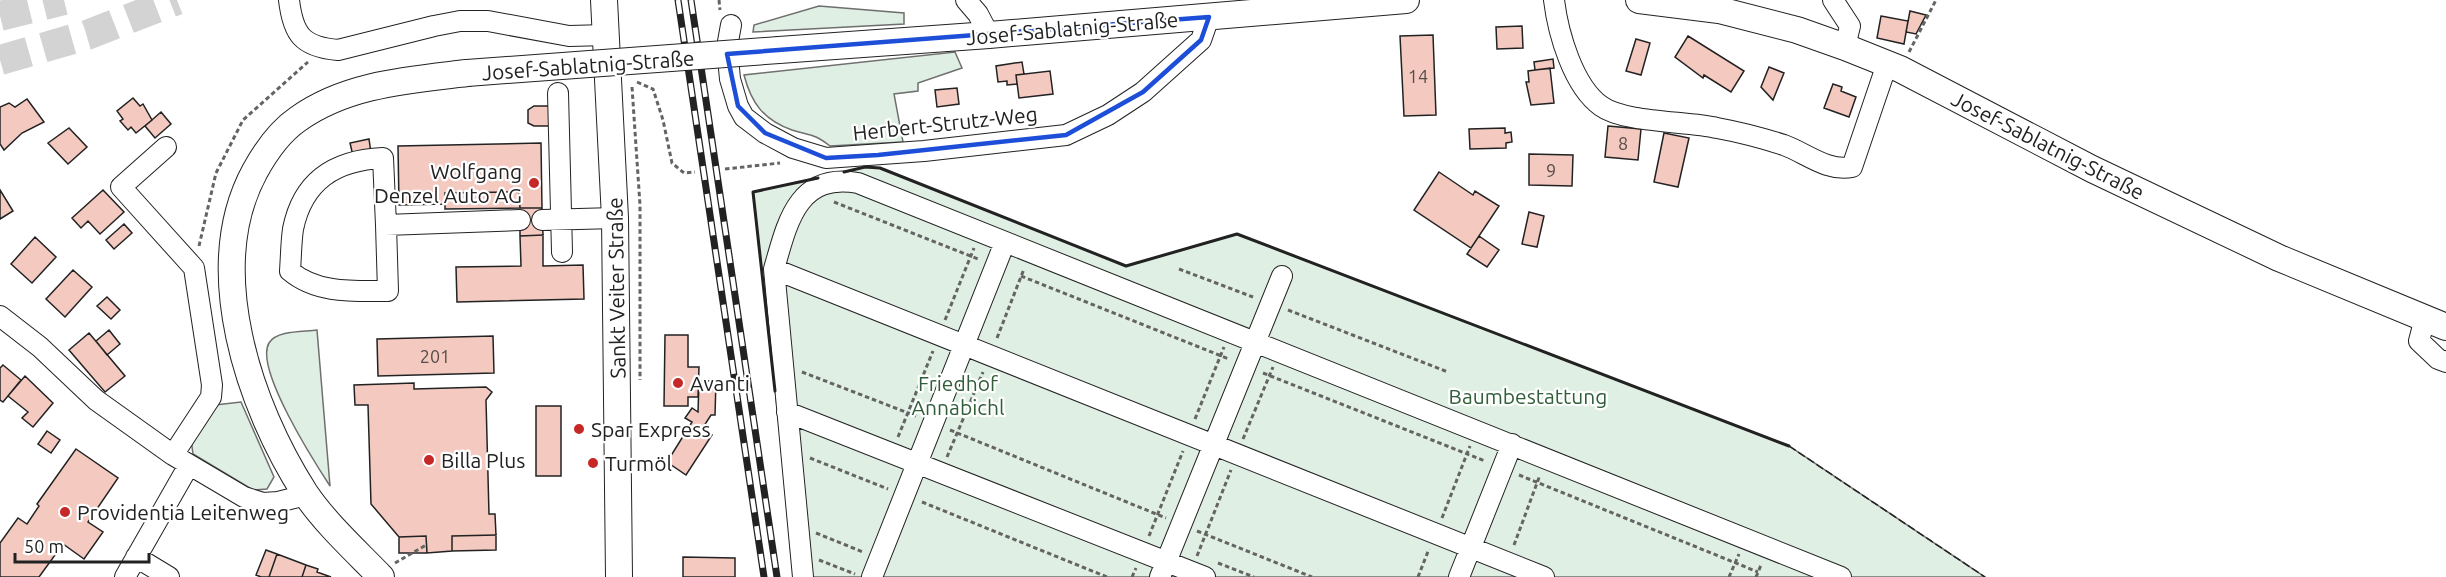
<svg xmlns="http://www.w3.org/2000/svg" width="2446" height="577" font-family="Ubuntu,sans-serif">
  <rect width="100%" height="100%" fill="#fff"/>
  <path fill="#e0efe3" stroke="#6f6f6f" stroke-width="1.5" d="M819,6L904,13V24L753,32L754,25Z
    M955,52L962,68L918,83V91L894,94L903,142L830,146C813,133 811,136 792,130C763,120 751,102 744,75Z
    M865,167L880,168L1126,266L1237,234L1789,446L1985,577H796L753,192Z
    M317,330L330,486C315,463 254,368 269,343C277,330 304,332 317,330Z
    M241,402L274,477L267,489L253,490L193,454L191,439L215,405Z"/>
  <path fill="#f3c9c0" stroke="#222" stroke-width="1.5" d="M1910,11L1926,15L1916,34L1906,32Z
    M1881,16L1908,21L1904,44L1877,38Z
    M1522,26L1523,48L1497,49L1496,27Z
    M1433,35L1436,115L1404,116L1400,36Z
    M1688,36L1744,71L1731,92L1704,75L1703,78L1675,57Z
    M1636,39L1650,43L1641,75L1626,71Z
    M1553,59L1554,68L1535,70L1534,62Z
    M1022,62L1024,74L1016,75L1017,84L1007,85V81L998,82L996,66Z
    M1769,67L1784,73L1773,100L1761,87Z
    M1550,68L1554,103L1531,105L1526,82H1529L1528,71Z
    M1050,71L1053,94L1019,98L1016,75Z
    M1833,84L1842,87L1841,91L1856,97L1849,117L1824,108Z
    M957,88L959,104L937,107L935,90Z
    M133,98L140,106L143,104L152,120L136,133L131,127L128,130L120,121L123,119L117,111Z
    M27,99L44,122L22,133L4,150L0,144V107L9,103L15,107Z
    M534,106H550V126H534L528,123V110Z
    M161,112L171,124L155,138L145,126Z
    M1608,126L1641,129L1638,160L1605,157Z
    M69,128L87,147L68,164L48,143Z
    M1505,128V133L1511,132L1512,142L1506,143V148L1470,149L1469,129Z
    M1664,133L1689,138L1678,187L1654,182Z
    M369,139L371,153L353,156L350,143Z
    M541,143L542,208H520L519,192L445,193L446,204L399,205L398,146Z
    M1529,154L1573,155L1572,186L1529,185Z
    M1439,172L1473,195L1475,191L1499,206L1471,248L1414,210Z
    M0,190L13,211L0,219Z
    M103,190L124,212L100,234L88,221L81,228L72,218Z
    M519,192L520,208L445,209V193Z
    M520,208H542L543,235L520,236Z
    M1529,212L1544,216L1537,247L1522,244Z
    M124,224L132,233L114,249L106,240Z
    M543,235V266L583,265L584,299L457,302L456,267L521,266L520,236Z
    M1479,236L1499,250L1487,267L1467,254Z
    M35,237L56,257L32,283L11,264Z
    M73,270L92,287L65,317L46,299Z
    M107,297L120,310L111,319L97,306Z
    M109,330L120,344L107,355L96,341Z
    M89,333L125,376L105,392L69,350Z
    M665,335H688V367H699L698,397H688V406H664Z
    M493,336L494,373L378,376L377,339Z
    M3,365L21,380L3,402L0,400V368Z
    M25,376L53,403L33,427L22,418L28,412L8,396Z
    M699,381H716L715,415H711L702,429L712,435L686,475L667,462L692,422L685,418L692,408L698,412Z
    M414,383V389L486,387L492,392L486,400L489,514H495L496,535L452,536V551L427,553L426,536L399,537L371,504L368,405H355L354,385Z
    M536,406H561V476H536Z
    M47,431L60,440L51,453L38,444Z
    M76,449L118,478L88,522L103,532L84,559L63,544L39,577H0V543L18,518L27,524L39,506L37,504Z
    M496,535V550L452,551V536Z
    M426,536L427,553H399V537Z
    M266,550L277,554L269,577H261L256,575Z
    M277,554L306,565L302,577H269Z
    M683,557L735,558V577H683Z
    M306,565L318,569L317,572L331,577H302Z"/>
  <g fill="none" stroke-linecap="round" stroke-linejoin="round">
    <path stroke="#d3d3d3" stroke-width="30" stroke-dasharray="30 15" stroke-linecap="butt" d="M0,16L64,0
      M0,60L87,35L177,0"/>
    <g stroke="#222" stroke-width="22">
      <path id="minor" d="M289,0C293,34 302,47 338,50L434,26L460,21H488L569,36L607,35
        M966,0L978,14L989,35
        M1554,0C1558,33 1573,86 1601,106C1624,123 1688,121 1717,128C1739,132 1762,138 1784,145C1806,153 1827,172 1852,167L1887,64
        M1833,0L1850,26L1845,47
        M731,25L727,47L730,79L738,106L744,117L765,133L793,148L826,158L924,151L1066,135L1108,115L1143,92L1201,40L1209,17
        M558,93L562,252
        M166,147L121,187L194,268L212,385L211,397L173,455
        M542,220L615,218
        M386,225L388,291C355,291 317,294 290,271C291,258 291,243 293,229C303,180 336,160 383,158L386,225L520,220
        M774,269L1544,577
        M0,316L40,347L96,400L173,455L244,497L263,503L278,502L306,495
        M2425,318L2419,341L2438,359L2446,362
        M787,412L1205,577
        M136,557L169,577
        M125,577L189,465
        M803,577L774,269C787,224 797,172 858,183L1841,577
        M872,577L1005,242
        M1160,577L1282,276
        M1459,577L1512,444"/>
    </g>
    <g stroke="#222" stroke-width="28">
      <path id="major" d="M604,0L615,218L619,577
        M1639,0L1719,10L1797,30L1845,47L1900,69L2092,169L2279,258L2446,327
        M779,50L989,35L1406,0
        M381,577C355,550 326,524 305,493C249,406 202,268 255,171C266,151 279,132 298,119C347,84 409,80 467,73"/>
    </g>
    <path stroke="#646464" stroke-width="3" stroke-dasharray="4.5 3" stroke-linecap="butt" d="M719,0L720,10
      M1909,52L1936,0
      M637,82L653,89L663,120L672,163L684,173L695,172
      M632,87L640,205V380
      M725,169L780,163
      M834,202L978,259
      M199,246L216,173L243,120L308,62
      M1179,269L1253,297
      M1021,276L1229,359
      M1288,310L1448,372
      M945,320L974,248
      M997,338L1024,269
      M802,372L916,416
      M1263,373L1485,461
      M1195,419L1224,347
      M950,430L1166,518
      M898,437L933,351
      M1243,439L1273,367
      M947,457L983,372
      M810,458L888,489
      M1519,475L1758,572
      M922,502L1107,577
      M1442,518L1470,446
      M1197,531L1312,577
      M816,533L863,552
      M1149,536L1183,451
      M1514,545L1540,475
      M1197,556L1231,470
      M819,560L855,574
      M395,563L426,545
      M1218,563L1254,577
      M1132,577L1136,568
      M1418,577L1429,549
      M1729,577L1739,554
      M1756,577L1761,565"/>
    <use href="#minor" stroke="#fff" stroke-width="20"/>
    <use href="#major" stroke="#fff" stroke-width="26"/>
    <g stroke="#222" stroke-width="7">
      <path id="rail" d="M678,0L764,577
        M691,0L777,577"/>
    </g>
    <use href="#rail" stroke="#fff" stroke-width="4.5" stroke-dasharray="14" stroke-linecap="butt"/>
    <g stroke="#222" stroke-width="28" stroke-linecap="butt">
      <path id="major-bridge" d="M467,73L779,50"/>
    </g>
    <use href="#major-bridge" stroke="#fff" stroke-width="26"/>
    <path stroke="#222" stroke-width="1.5" stroke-dasharray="8 3" stroke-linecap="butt" d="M1789,446L1985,577"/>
    <path stroke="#222" stroke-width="3" d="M844,172L865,167L880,168L1126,266L1237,234L1789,446
      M775,391L753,192L818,178"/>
  </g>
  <path fill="none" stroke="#1d4ed8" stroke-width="4.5" stroke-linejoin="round" d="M1209,17L1201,40L1143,92L1066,135L878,155L826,158L765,133L738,106L727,54Z"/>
  <g fill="#c62828" stroke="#fff" stroke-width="2">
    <circle cx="534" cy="183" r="6"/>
    <circle cx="678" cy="383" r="6"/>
    <circle cx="579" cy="429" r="6"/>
    <circle cx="429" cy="460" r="6"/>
    <circle cx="593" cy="463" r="6"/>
    <circle cx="65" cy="512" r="6"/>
  </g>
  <g text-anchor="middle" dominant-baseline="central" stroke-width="4.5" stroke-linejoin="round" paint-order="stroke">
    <g font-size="18" fill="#564c4a">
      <text x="1418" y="76">14</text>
      <text x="1623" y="143">8</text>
      <text x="1551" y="170">9</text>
      <text x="435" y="356">201</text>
    </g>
    <g font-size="21" fill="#222" stroke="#fff">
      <text transform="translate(1072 28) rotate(-5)">Josef-Sablatnig-Straße</text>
      <text transform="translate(588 65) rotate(-4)">Josef-Sablatnig-Straße</text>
      <text transform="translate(945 123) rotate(-6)">Herbert-Strutz-Weg</text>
      <text transform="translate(2048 145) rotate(27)">Josef-Sablatnig-Straße</text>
      <text transform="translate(616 288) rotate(-91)">Sankt Veiter Straße</text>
    </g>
    <g font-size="21" fill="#222" stroke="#fff" text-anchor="start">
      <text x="522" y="171" text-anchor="end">Wolfgang<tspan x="522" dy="24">Denzel Auto AG</tspan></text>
      <text x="690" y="383">Avanti</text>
      <text x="591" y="429">Spar Express</text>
      <text x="441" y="460">Billa Plus</text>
      <text x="605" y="463">Turmöl</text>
      <text x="77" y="512">Providentia Leitenweg</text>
    </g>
    <g font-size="21" fill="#2f5e38" stroke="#fff">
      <text x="958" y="383">Friedhof<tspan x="958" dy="24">Annabichl</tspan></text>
      <text x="1528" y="396">Baumbestattung</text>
    </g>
  </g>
  <path d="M15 553v9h134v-9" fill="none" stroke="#222222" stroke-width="3"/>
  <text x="24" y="553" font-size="18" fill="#222222" stroke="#ffffff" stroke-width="4.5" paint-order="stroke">50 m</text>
</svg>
